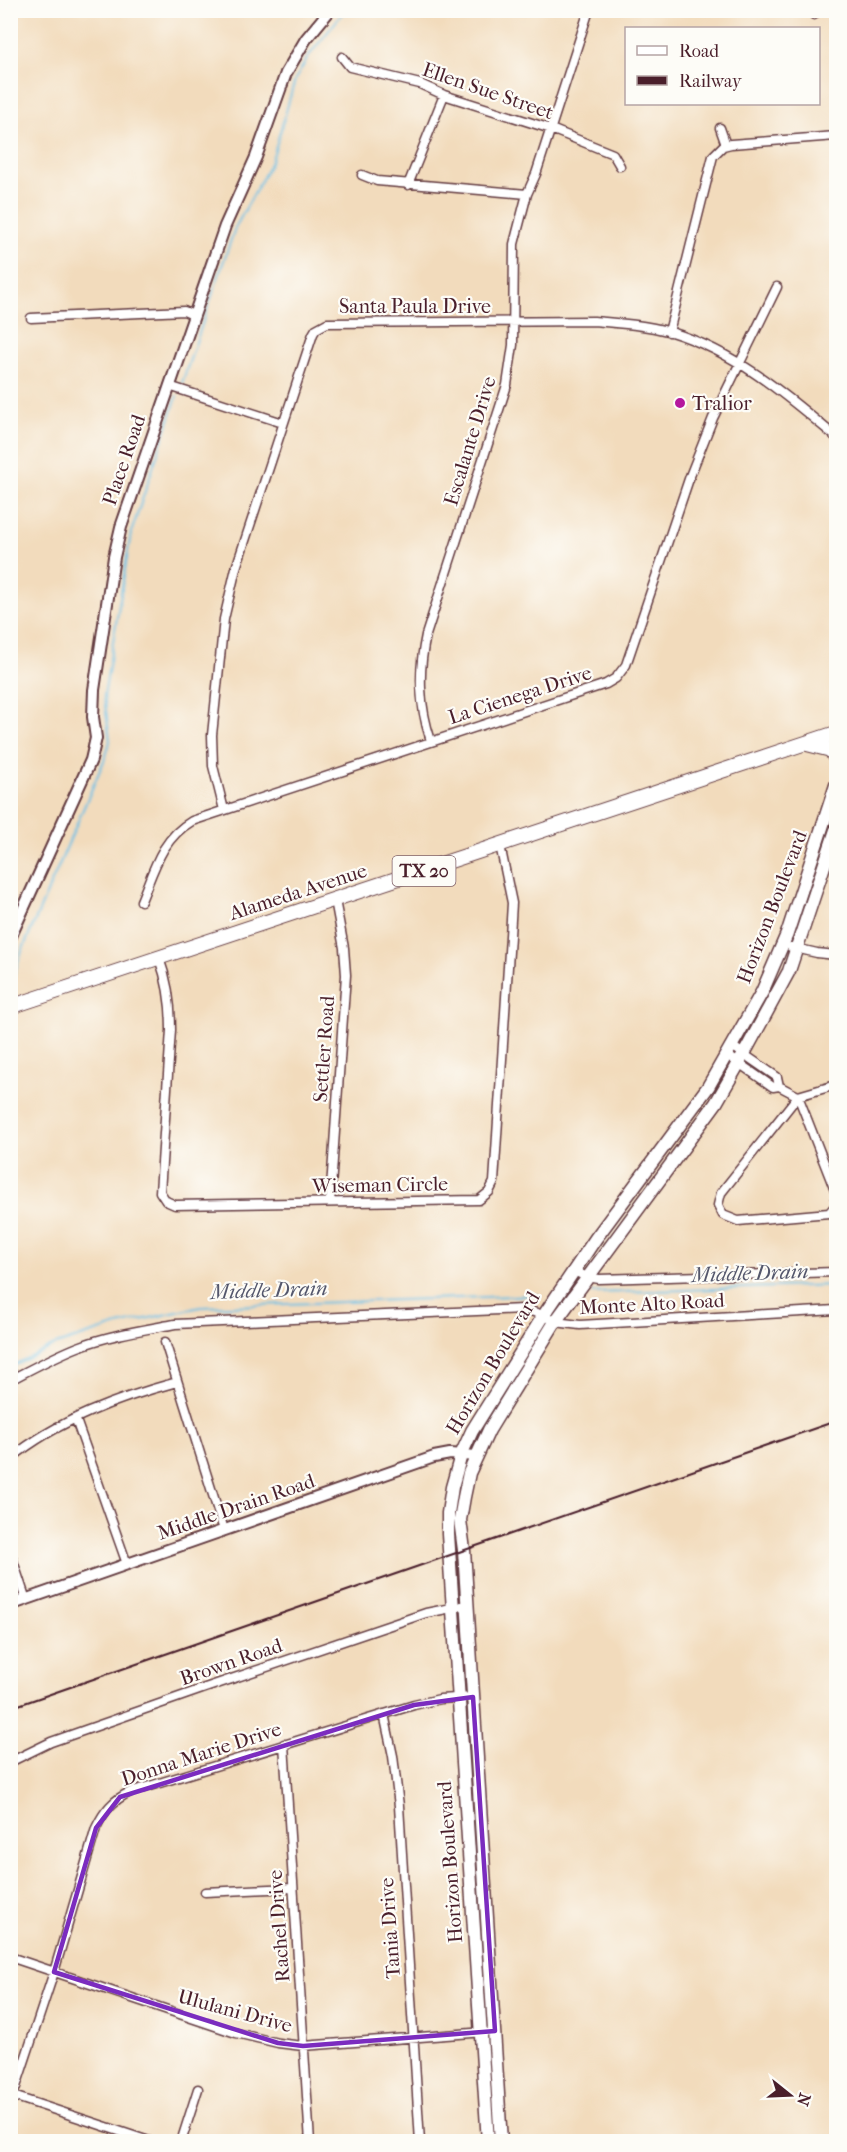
<svg xmlns="http://www.w3.org/2000/svg" width="847" height="2152" font-family="'IM FELL French Canon',serif">
  <rect width="100%" height="100%" fill="#fdfcf7"/>
  <filter id="ink" filterUnits="userSpaceOnUse"><feTurbulence type="fractalNoise" baseFrequency=".0167" numOctaves="2"/><feDisplacementMap in="SourceGraphic" scale="12" xChannelSelector="R" yChannelSelector="G"/><feConvolveMatrix kernelMatrix="1 2 1 2 8 2 1 2 1" color-interpolation-filters="sRGB"/></filter>
  <filter id="wash" filterUnits="userSpaceOnUse"><feTurbulence type="fractalNoise" baseFrequency=".008" numOctaves="4" result="noise"/><feDisplacementMap in="SourceGraphic" scale="24" xChannelSelector="R" yChannelSelector="G"/><feGaussianBlur stdDeviation="1.35" result="paint"/><feColorMatrix in="noise" values="0 0 0 0 0 0 0 0 0 0 0 0 0 0 0 0 0 1.4 0 .05"/><feComposite in="paint" operator="in"/></filter>
  <g filter="url(#wash)">
    <rect width="100%" height="100%" fill="#f2dbbc"/>
    <g fill="none" stroke-linecap="round" stroke-linejoin="round">
      <path stroke="#67bfe5" stroke-width="2" d="M182,383L235,228L268,168L274,153L295,80L308,57L345,10
        M13,977L22,951L106,756L110,741L104,696L131,533L177,396
        M593,1293L836,1285
        M10,1367L53,1346L118,1325L200,1307L539,1295"/>
    </g>
  </g>
  <g filter="url(#ink)">
    <g fill="none" stroke-linecap="round" stroke-linejoin="round">
      <g stroke="#633b41" stroke-width="11">
        <path id="minor" d="M814,15L816,10
          M342,57L350,67L420,84L444,95L551,129L613,154L620,166
          M720,128L726,145
          M362,175L377,181L527,194
          M408,185L444,95
          M31,318L184,311L193,315
          M669,332L713,156L723,146L731,144L836,136
          M169,386L283,423
          M431,741C419,705 418,672 426,635L507,385L513,345L514,244L527,194L536,174L589,10
          M224,810L213,766L212,735L224,619L236,568L313,334L316,329L327,323L594,321C619,323 646,325 671,332C736,352 785,394 836,437
          M141,901C154,870 161,839 192,821L606,684L616,678L626,665L690,476L713,418L777,287
          M791,947L817,953L836,955
          M159,958C168,982 171,1005 171,1030L160,1192L166,1201L175,1205L479,1200L489,1192L494,1182L510,936L512,903L500,845
          M727,1055L773,1087L779,1086L777,1077L732,1046
          M779,1086L798,1096L836,1085
          M798,1096L836,1193V1205L829,1213L738,1221L723,1215L718,1205L721,1193Z
          M330,1202L346,975L344,948L335,900
          M574,1271L587,1277L599,1279L836,1272
          M165,1342L224,1530
          M10,1380C33,1368 55,1356 78,1347C109,1335 143,1330 175,1324L523,1309L544,1315L555,1322L580,1325L836,1310
          M76,1420L127,1564
          M10,1459C58,1420 118,1398 177,1382
          M10,1552L26,1600
          M384,1714L393,1756L399,1806L420,2142
          M284,1744L310,2142
          M10,1762L51,1742L205,1688L426,1613L467,1605
          M205,1892L293,1888
          M10,1957L236,2033L278,2043L303,2046L485,2032
          M10,2095L152,2142
          M10,2105L54,1972L96,1828C104,1811 113,1800 130,1792L414,1705L440,1699L473,1697
          M181,2142L198,2089"/>
      </g>
      <g stroke="#633b41" stroke-width="14">
        <path id="tertiary" d="M10,938L91,760L96,738L93,717L94,690L114,557L121,527L225,226L256,157L286,73L306,39L330,10
          M10,1605L434,1457L450,1454L476,1456"/>
      </g>
      <g stroke="#633b41" stroke-width="15">
        <path id="secondary" d="M488,2142L448,1534V1513L452,1487L461,1455L472,1431L544,1315L596,1238L708,1087L762,992L787,934L836,785
          M501,2142L464,1550L460,1520L464,1497L469,1473L489,1430L555,1322L716,1103L739,1063L789,971L836,830"/>
      </g>
      <g stroke="#633b41" stroke-width="16">
        <path id="primary" d="M807,744L831,750L836,759
          M10,1007L836,733"/>
      </g>
      <use href="#minor" stroke="#fff" stroke-width="8"/>
      <use href="#tertiary" stroke="#fff" stroke-width="10"/>
      <use href="#secondary" stroke="#fff" stroke-width="12"/>
      <use href="#primary" stroke="#fff" stroke-width="14"/>
      <path stroke="#4a1f2b" stroke-width="2" d="M10,1708L836,1421"/>
    </g>
  </g>
  <path fill="none" stroke="#7b2cbf" stroke-width="4.5" stroke-linejoin="round" d="M473,1697L495,2031L303,2046L278,2043L54,1972L96,1828L120,1797L414,1705Z"/>
  <circle fill="#b5179e" stroke="#fdfcf7" stroke-width="2" cx="680" cy="403" r="6"/>
  <g text-anchor="middle" dominant-baseline="central" stroke-width="4.5" stroke-linejoin="round" paint-order="stroke">
    <rect fill="#fdfcf7" stroke="#806168" stroke-width="1.5" x="392.5" y="856" width="63" height="30" rx="4.5"/>
    <g font-size="18" font-weight="bold" fill="#4a1f2b">
      <text x="424" y="871">TX 20</text>
    </g>
    <g font-size="20" fill="#4a1f2b" stroke="#fdfcf7">
      <text transform="translate(488 91) rotate(19)">Ellen Sue Street</text>
      <text x="415" y="306">Santa Paula Drive</text>
      <text transform="translate(470 441) rotate(-73)">Escalante Drive</text>
      <text transform="translate(124 460) rotate(-71)">Place Road</text>
      <text transform="translate(520 695) rotate(-18)">La Cienega Drive</text>
      <text transform="translate(298 892) rotate(-18)">Alameda Avenue</text>
      <text transform="translate(772 907) rotate(-69)">Horizon Boulevard</text>
      <text transform="translate(324 1049) rotate(-86)">Settler Road</text>
      <text transform="translate(380 1185) rotate(-1)">Wiseman Circle</text>
      <text transform="translate(652 1304) rotate(-3)">Monte Alto Road</text>
      <text transform="translate(493 1363) rotate(-59)">Horizon Boulevard</text>
      <text transform="translate(236 1507) rotate(-19)">Middle Drain Road</text>
      <text transform="translate(231 1662) rotate(-19)">Brown Road</text>
      <text transform="translate(201 1754) rotate(-18)">Donna Marie Drive</text>
      <text transform="translate(450 1862) rotate(-94)">Horizon Boulevard</text>
      <text transform="translate(279 1926) rotate(-94)">Rachel Drive</text>
      <text transform="translate(390 1928) rotate(-94)">Tania Drive</text>
      <text transform="translate(235 2011) rotate(15)">Ululani Drive</text>
    </g>
    <g font-size="20" fill="#4a1f2b" stroke="#fdfcf7" text-anchor="start">
      <text x="692" y="403">Tralior</text>
    </g>
    <g font-size="21" font-style="italic" fill="#54576c" stroke="#fdfcf7">
      <text transform="translate(750 1273) rotate(-2)">Middle Drain</text>
      <text transform="translate(269 1290) rotate(-2)">Middle Drain</text>
    </g>
  </g>
  <rect width="847" height="2152" fill="none" stroke="#fdfcf7" stroke-width="36"/>
  <rect x="625" y="27" width="195" height="78" fill="#fdfcf7" stroke="#b5a4a5" stroke-width="1.5"/>
  <rect x="637" y="46" width="30" height="9" fill="#ffffff" stroke="#b5a4a5" stroke-width="1.5"/>
  <text x="679" y="57" font-size="18" fill="#4a1f2b">Road</text>
  <rect x="637" y="76" width="30" height="9" fill="#4a1f2b" stroke="#b5a4a5" stroke-width="1.5"/>
  <text x="679" y="87" font-size="18" fill="#4a1f2b">Railway</text>
  <g transform="translate(790 2095) rotate(108)" stroke="#fdfcf7" stroke-width="4.5" paint-order="stroke">
  <path d="M0-4.5L10 22L0 15L-10 22Z" fill="#4a1f2b"/>
  <text y="-9" font-size="16" font-weight="bold" text-anchor="middle" fill="#4a1f2b">N</text>
  </g>
</svg>
